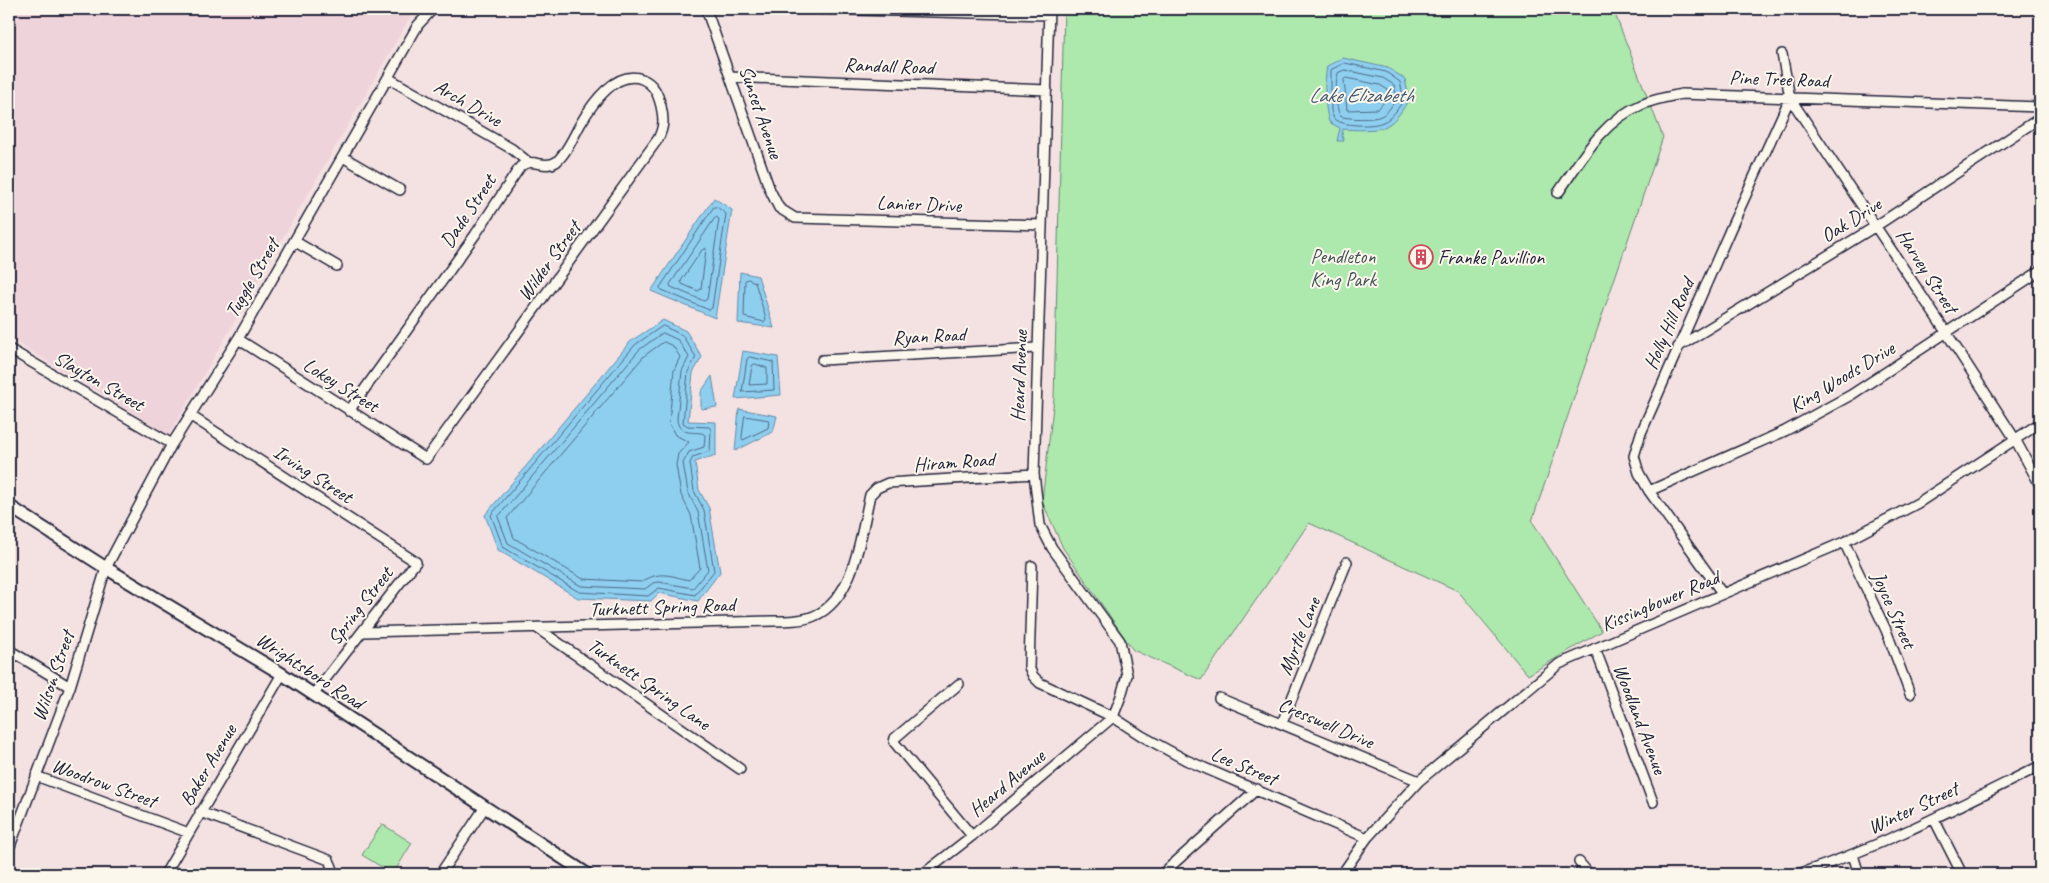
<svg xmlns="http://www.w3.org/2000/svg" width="2049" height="883" font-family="Caveat,sans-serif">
  <rect width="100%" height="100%" fill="#f4e2e2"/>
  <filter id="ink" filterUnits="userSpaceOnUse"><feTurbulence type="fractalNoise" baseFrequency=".02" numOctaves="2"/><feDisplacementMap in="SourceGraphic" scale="10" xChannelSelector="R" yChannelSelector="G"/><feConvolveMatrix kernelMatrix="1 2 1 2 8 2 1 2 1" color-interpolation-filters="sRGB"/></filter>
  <g filter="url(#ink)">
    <path fill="#efd3db" d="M9,9H415L169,435L9,338Z"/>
    <path fill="#ade8ad" stroke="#688574" d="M1064,9H1613L1663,137L1532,521L1602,631L1528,675L1458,591L1309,523L1201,680L1133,650L1063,548L1042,501L1054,398Z
      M382,824L412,843L393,874L362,855Z"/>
    <path fill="#8ecff0" stroke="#638aa8" d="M1343,58L1388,68L1405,79L1409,99C1403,109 1397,120 1386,126C1379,131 1352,130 1343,129L1342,136L1344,141H1337L1340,128L1329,122C1324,104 1324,84 1327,66Z
      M714,198L732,210L715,318L651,291Z
      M740,272L758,276L774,328L738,323Z
      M663,320L686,331L702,357L693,373L688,421L716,422V455L695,462L699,490L709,508L720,572L698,601L659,593L651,601L578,598L498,550L485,515L631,341Z
      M743,351L778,357L781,395L735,399Z
      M712,376L717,407L701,409V392Z
      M739,409L777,416L773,432L735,451Z"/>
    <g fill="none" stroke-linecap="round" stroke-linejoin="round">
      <path stroke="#4d6783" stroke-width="1" d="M1345,63L1386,72L1400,82L1404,99C1399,107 1393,118 1383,122C1373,127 1342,126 1334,119L1331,111V70Z
        M1345,70L1383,78L1394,85L1397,97C1393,104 1388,113 1381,116C1373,120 1347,119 1340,116C1335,105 1335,85 1338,73Z
        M1346,78L1380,85L1388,90L1389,96L1378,109L1347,110L1344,80Z
        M714,207H717L726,214L712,308L709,310L662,290L660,288Z
        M716,217L719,219L707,299L704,301L671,287L670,285Z
        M706,249L701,289L698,291L682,284L681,281L702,250Z
        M748,279L755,282L766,319L764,322L744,317L745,281Z
        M663,326L682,335L696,357L688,372L683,423L688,426L709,427L711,429L710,451L693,457L690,463L694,491L704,510L714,571L695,595L659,588L648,596L579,592L503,547L491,515L635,345Z
        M663,333L678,340L689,357L682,371L677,419C678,434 691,432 702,433L705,435L704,447L689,452L683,463L688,492L698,512L708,570L693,588L659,582L653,583L645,589L581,586L508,543L498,517L639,350Z
        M664,342L673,346L680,357L674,370L669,423L675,435L689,442L678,454L676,465L681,495L691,515L700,568L689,580C671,576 659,570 642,582L583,579L514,538L507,518L644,356Z
        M750,357L773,362L774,390L742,392L747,359Z
        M755,364L767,368V384L749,385L752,366Z
        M745,416L769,420L768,428L743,440L742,438Z"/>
      <g stroke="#22223b" stroke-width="12">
        <path id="minor" d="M706,9L770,190L779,208L795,218L1041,225
          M817,9L1049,15
          M730,77L1047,90
          M388,78L512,149L528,162
          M1790,98L1946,332L2015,439L2040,485
          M343,157L400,190
          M1558,193C1581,160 1602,121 1641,105C1654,99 1668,97 1682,94L2040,107
          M294,241L337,266
          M238,339L426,459L658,139C664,127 664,119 661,106C658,94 654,84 642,79C616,69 592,104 581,123C574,135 567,153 556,162C544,170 531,156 520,167L475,235L349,411
          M1678,347L1876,226L2040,118
          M9,349L172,444
          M822,360L1037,348
          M191,416L416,562L313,695
          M1649,491L1785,431L1851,395L2040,271
          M1844,542L1886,630L1910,694
          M1032,566L1029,667L1033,676L1040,683L1113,717L1142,736L1186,760L1367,838
          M1722,593L1649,491L1639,473L1634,456L1641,433L1730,230L1790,98L1782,54
          M537,628L740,769
          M363,632L772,621C786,621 802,621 814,616C855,599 861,533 870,495L877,488L888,483L1034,474
          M1595,648L1653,802
          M9,650L70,687
          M959,684L895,738L894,742L972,836
          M1219,698L1419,781
          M1282,723L1347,562
          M36,776L189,833
          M200,812L329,860L332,867L327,874
          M1934,819L1962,874
          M9,849L70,687L106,568L172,444L238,339L418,25L433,9
          M1853,855L1859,874
          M1579,862L1589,874
          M1346,869L1354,874
          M165,874L282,674
          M440,874L485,807
          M923,874L972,836L1113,717L1121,696L1127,675L1120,641L1052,548L1040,525L1034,474L1049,9
          M1162,874L1257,789
          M1342,874L1367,838L1419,781L1559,664L1844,542L1918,503L2040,423
          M1798,874C1882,847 1961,805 2040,766"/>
      </g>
      <g stroke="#22223b" stroke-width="15">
        <path id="major" d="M9,506L106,568L282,674L587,874"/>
      </g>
      <use href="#minor" stroke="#fbf7ec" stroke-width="9"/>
      <use href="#major" stroke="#fbf7ec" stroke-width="11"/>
    </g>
  </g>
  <defs>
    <g id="building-ring" transform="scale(1.25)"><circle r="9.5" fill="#fbf7ec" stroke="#d1495b" stroke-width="1.5"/><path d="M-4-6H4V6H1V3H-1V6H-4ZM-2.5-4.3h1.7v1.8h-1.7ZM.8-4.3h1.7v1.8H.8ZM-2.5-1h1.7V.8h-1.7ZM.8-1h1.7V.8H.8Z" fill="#d1495b"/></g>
  </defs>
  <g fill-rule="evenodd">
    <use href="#building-ring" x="1421" y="257"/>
  </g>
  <g text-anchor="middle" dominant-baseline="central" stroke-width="4" stroke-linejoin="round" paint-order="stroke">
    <g font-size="20" fill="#22223b" stroke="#fbf7ec">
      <text transform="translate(889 66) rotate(2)">Randall Road</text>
      <text transform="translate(1779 79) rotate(2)">Pine Tree Road</text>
      <text transform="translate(468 103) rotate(30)">Arch Drive</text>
      <text transform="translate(761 112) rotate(71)">Sunset Avenue</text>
      <text transform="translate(919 204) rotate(2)">Lanier Drive</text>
      <text transform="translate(468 211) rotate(-56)">Dade Street</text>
      <text transform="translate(1851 220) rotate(-32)">Oak Drive</text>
      <text transform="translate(549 261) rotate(-54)">Wilder Street</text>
      <text transform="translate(1927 271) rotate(57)">Harvey Street</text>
      <text transform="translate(252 278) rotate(-60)">Tuggle Street</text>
      <text transform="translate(1669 324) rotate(-66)">Holly Hill Road</text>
      <text transform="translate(929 336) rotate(-3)">Ryan Road</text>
      <text transform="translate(1019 376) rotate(-88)">Heard Avenue</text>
      <text transform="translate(1842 377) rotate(-31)">King Woods Drive</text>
      <text transform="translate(99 381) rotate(30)">Slayton Street</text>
      <text transform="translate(341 385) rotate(32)">Lokey Street</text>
      <text transform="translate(954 462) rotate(-4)">Hiram Road</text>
      <text transform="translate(313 474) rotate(33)">Irving Street</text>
      <text transform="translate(1660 601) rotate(-23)">Kissingbower Road</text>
      <text transform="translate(360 606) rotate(-52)">Spring Street</text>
      <text transform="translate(662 607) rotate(-2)">Turknett Spring Road</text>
      <text transform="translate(1894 610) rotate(66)">Joyce Street</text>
      <text transform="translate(1299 636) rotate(-68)">Myrtle Lane</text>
      <text transform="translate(310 671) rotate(33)">Wrightsboro Road</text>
      <text transform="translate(53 676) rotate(-71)">Wilson Street</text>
      <text transform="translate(649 684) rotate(35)">Turknett Spring Lane</text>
      <text transform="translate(1640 719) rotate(69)">Woodland Avenue</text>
      <text transform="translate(1326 723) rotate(23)">Cresswell Drive</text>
      <text transform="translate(208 765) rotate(-59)">Baker Avenue</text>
      <text transform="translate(1244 766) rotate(23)">Lee Street</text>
      <text transform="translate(104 783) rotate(20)">Woodrow Street</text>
      <text transform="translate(1007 783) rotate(-40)">Heard Avenue</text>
      <text transform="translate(1913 808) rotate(-25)">Winter Street</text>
    </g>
    <g font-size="20" fill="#455458" stroke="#fbf7ec">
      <text x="1343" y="256">Pendleton<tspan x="1343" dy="23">King Park</tspan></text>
    </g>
    <g font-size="20" fill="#22223b" stroke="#fbf7ec" text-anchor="start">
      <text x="1438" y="257">Franke Pavillion</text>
    </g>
    <g font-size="21" font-style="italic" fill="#425671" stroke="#fbf7ec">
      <text x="1361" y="95">Lake Elizabeth</text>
    </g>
  </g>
  <rect width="2049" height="883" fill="none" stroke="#fbf7ec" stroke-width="30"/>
  <rect x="15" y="15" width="2019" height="853" fill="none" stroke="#22223b" stroke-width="2" filter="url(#ink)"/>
</svg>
